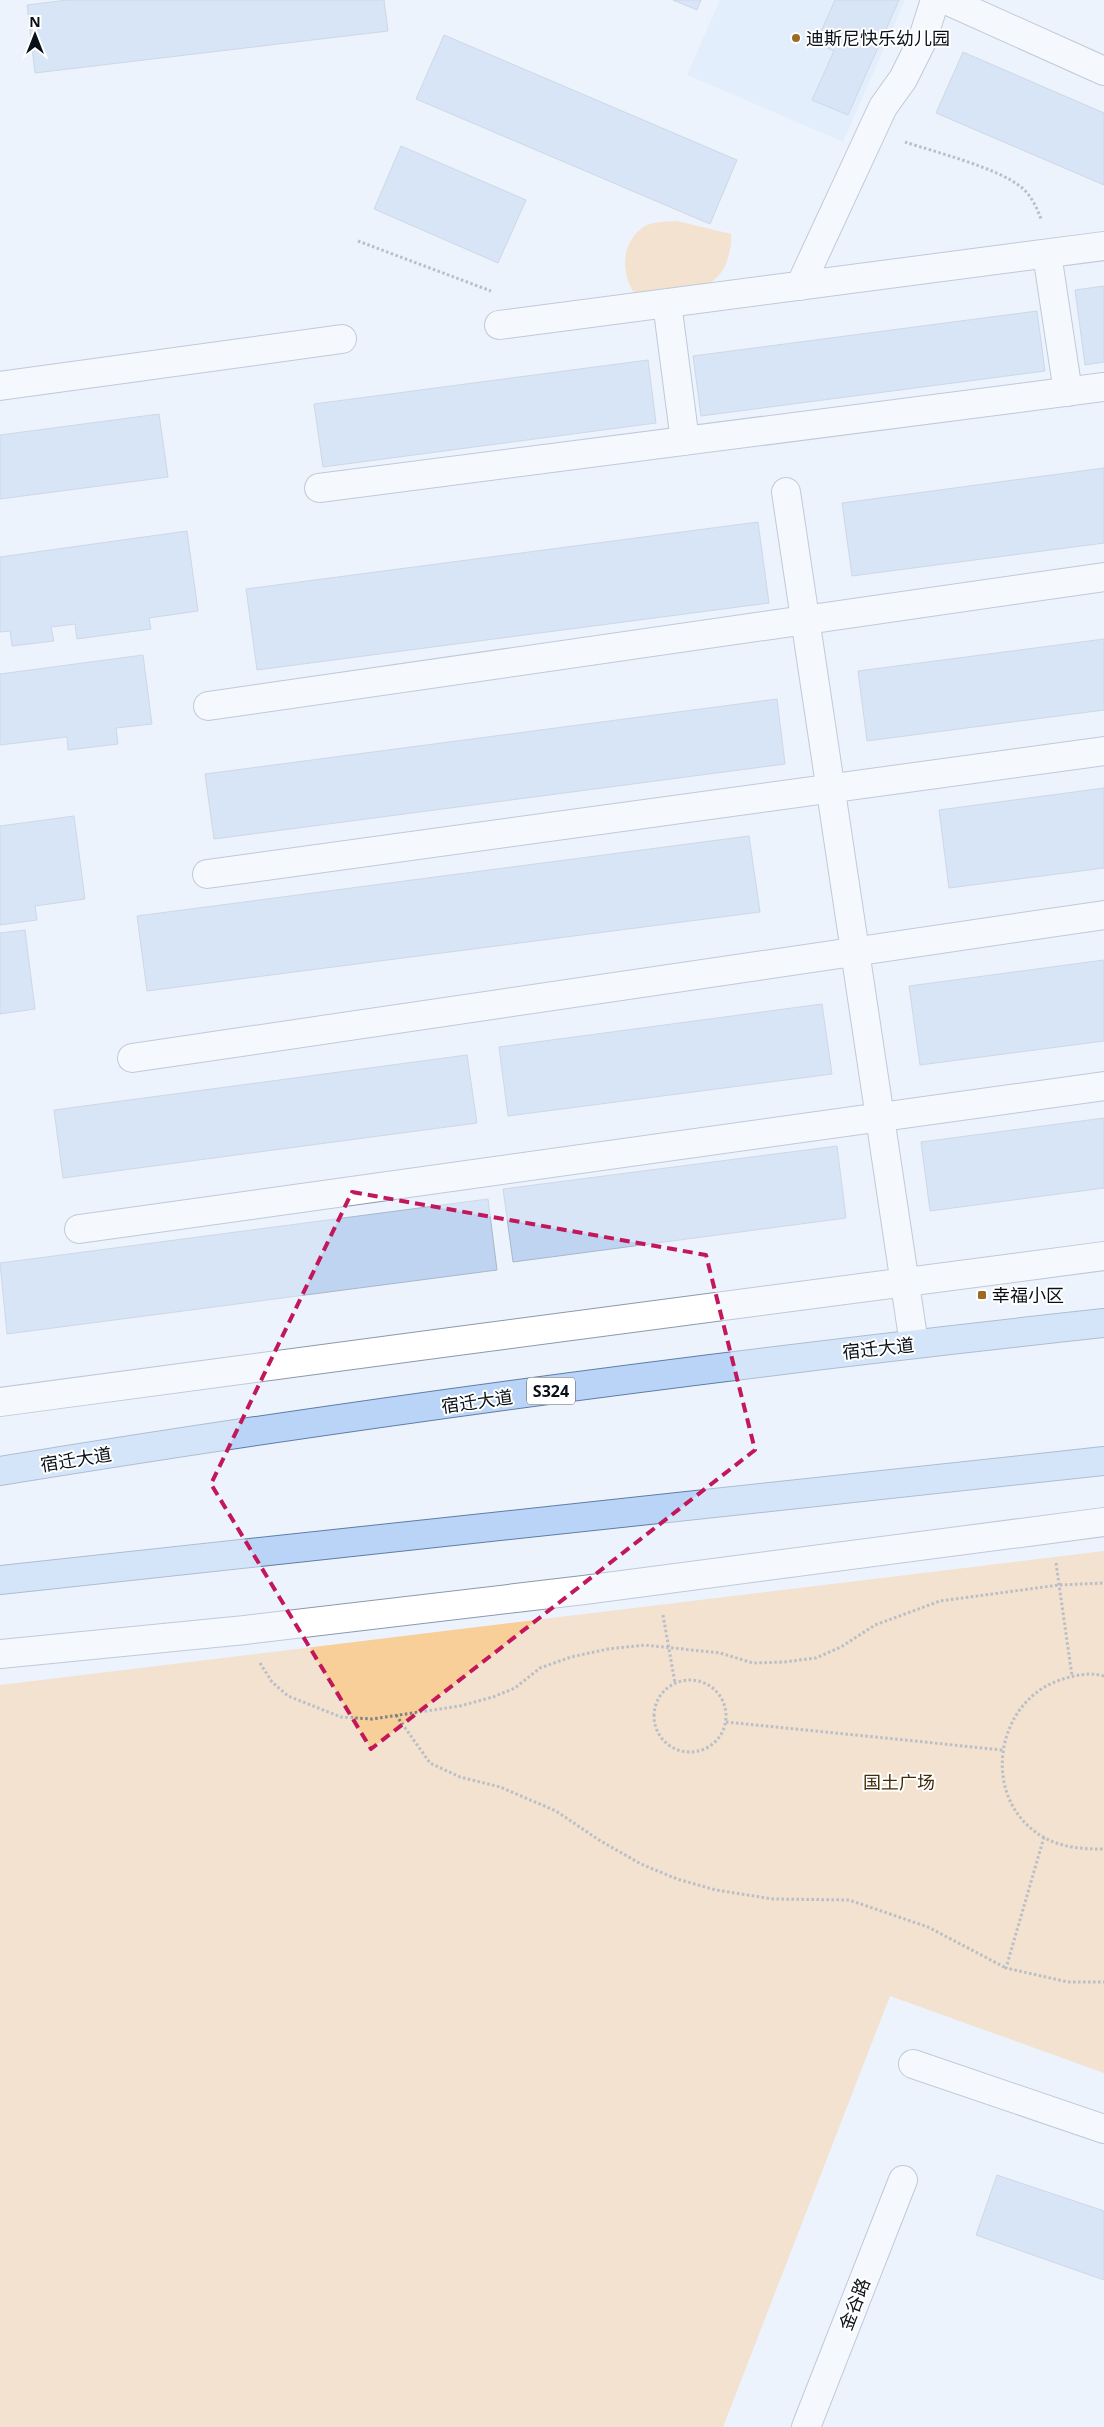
<svg xmlns="http://www.w3.org/2000/svg" width="1104" height="2427" font-family="'Open Sans','Noto Sans SC',sans-serif">
  <rect width="100%" height="100%" fill="#edf3fc"/>
  <path fill="#d7e8ff" d="M720,0H905L843,142L687,75Z"/>
  <path fill="#f8ce99" d="M677,221L731,234C732,244 730,251 727,261C714,298 668,293 636,296C621,275 620,245 642,228C651,221 666,222 677,221Z
    M1104,1551V2073L890,1996L723,2427H0V1685Z"/>
  <path fill="#bfd4f1" stroke="#a7b7cc" d="M67,0H384L388,31L35,73L27,5Z
    M673,0H701L697,10Z
    M835,0H899L848,115L812,100L834,51L816,43Z
    M444,35L737,160L710,224L416,99Z
    M963,52L1104,113V185L936,113Z
    M401,146L526,200L498,263L374,209Z
    M1104,286V362L1085,365L1075,290Z
    M1037,311L1045,371L701,416L693,356Z
    M648,360L656,423L323,467L314,404Z
    M159,414L168,477L0,499V435Z
    M1104,468V543L852,576L842,503Z
    M758,522L769,603L257,670L246,589Z
    M187,531L198,611L149,618L151,629L77,639L75,624L51,627L54,641L12,646L10,631L0,632V557Z
    M1104,639V710L867,741L858,671Z
    M143,655L152,724L116,728L118,744L68,750L67,737L0,745V674Z
    M777,699L785,764L214,839L205,774Z
    M1104,788V868L949,888L939,810Z
    M74,816L85,899L35,906L37,920L0,925V826Z
    M749,836L760,912L147,991L137,916Z
    M25,930L35,1009L0,1014V933Z
    M1104,960V1041L920,1065L909,986Z
    M822,1004L832,1074L508,1116L499,1047Z
    M467,1055L477,1123L63,1178L54,1110Z
    M1104,1118V1188L930,1211L921,1142Z
    M837,1146L846,1218L513,1262L503,1189Z
    M488,1199L497,1270L7,1334L0,1263Z
    M997,2175L1104,2211V2280L976,2235Z"/>
  <g fill="none" stroke-linecap="round" stroke-linejoin="round">
    <g stroke="#8a99ae" stroke-width="30">
      <path id="minor" d="M946,0L1104,71
        M1047,254L1068,392
        M800,286L883,107L903,79L922,41L935,0
        M667,303L685,441
        M499,325L1104,246
        M0,386L342,339
        M319,488L1104,387
        M786,492L914,1344
        M208,706L1104,577
        M207,874L1104,751
        M132,1058L1104,915
        M79,1229L1104,1086
        M0,1402C368,1354 736,1302 1104,1256
        M0,1654L245,1630L584,1590L1104,1522
        M913,2064L1104,2129
        M806,2427L903,2180"/>
    </g>
    <g stroke="#5e7da5" stroke-width="30">
      <path id="major" d="M0,1471C366,1411 735,1363 1104,1323
        M0,1580L1104,1461"/>
    </g>
    <path stroke="#7b8189" stroke-width="3" stroke-dasharray="2.5 2.5" stroke-linecap="butt" d="M905,142C935,152 998,168 1021,187C1031,195 1037,208 1041,219
      M358,241L491,291
      M1056,1563L1072,1676
      M663,1615L675,1683
      M260,1663L272,1682L288,1696L341,1717L372,1719L460,1706L493,1697L515,1688L540,1668L571,1657L608,1649L645,1645L720,1653L753,1663L784,1662L816,1658L841,1647L875,1625L940,1601L1059,1585L1104,1583
      M1104,1676C1090,1672 1076,1675 1063,1679C993,1700 979,1802 1045,1838C1064,1848 1083,1849 1104,1849
      M654 1716a36 36 0 1 1 72 0a36 36 0 1 1-72 0Z
      M396,1715L430,1763L460,1777L500,1787L556,1811L599,1840L641,1864L677,1879L716,1890L773,1899L849,1900L928,1927L1006,1968
      M726,1722L1003,1750
      M1044,1837L1006,1968L1068,1982H1104"/>
    <use href="#minor" stroke="#fff" stroke-width="28"/>
    <use href="#major" stroke="#b9d4f7" stroke-width="28"/>
  </g>
  <path d="M0 0H1104V2427H0ZM352,1192L706,1255L755,1450L371,1749L211,1484Z" fill="#edf3fc" fill-opacity=".55" fill-rule="evenodd"/>
  <path fill="none" stroke="#c2185b" stroke-width="4" stroke-dasharray="10 6" stroke-linejoin="round" d="M352,1192L706,1255L755,1450L371,1749L211,1484Z"/>
  <g fill="#9d6b1f" stroke="#fff" stroke-width="2">
    <circle cx="796" cy="38" r="5"/>
    <rect x="977" y="1290" width="10" height="10" rx="2.5"/>
  </g>
  <g text-anchor="middle" dominant-baseline="central" stroke-width="4" stroke-linejoin="round" paint-order="stroke">
    <rect fill="#fff" stroke="#54585d" stroke-width="1" x="527" y="1377.5" width="48" height="27" rx="4"/>
    <g font-size="16" font-weight="bold" fill="#0a1017">
      <text x="551" y="1391">S324</text>
    </g>
    <g font-size="18" fill="#0a1017" stroke="#fff" text-anchor="start">
      <text x="806" y="38">迪斯尼快乐幼儿园</text>
      <text x="992" y="1295">幸福小区</text>
    </g>
    <g font-size="18" fill="#0a1017" stroke="#fff">
      <text transform="translate(878 1348) rotate(-6)">宿迁大道</text>
      <text transform="translate(477 1401) rotate(-8)">宿迁大道</text>
      <text transform="translate(76 1459) rotate(-9)">宿迁大道</text>
      <text transform="translate(854 2304) rotate(-69)">金谷路</text>
    </g>
    <g font-size="18" fill="#422c09" stroke="#fff">
      <text x="899" y="1782">国土广场</text>
    </g>
  </g>
  <g transform="translate(35 35)" stroke="#ffffff" stroke-width="4" paint-order="stroke">
  <path d="M0-4L9 19L0 12L-9 19Z" fill="#0a1017"/>
  <text y="-8" font-size="14" font-weight="bold" text-anchor="middle" fill="#0a1017">N</text>
  </g>
</svg>
